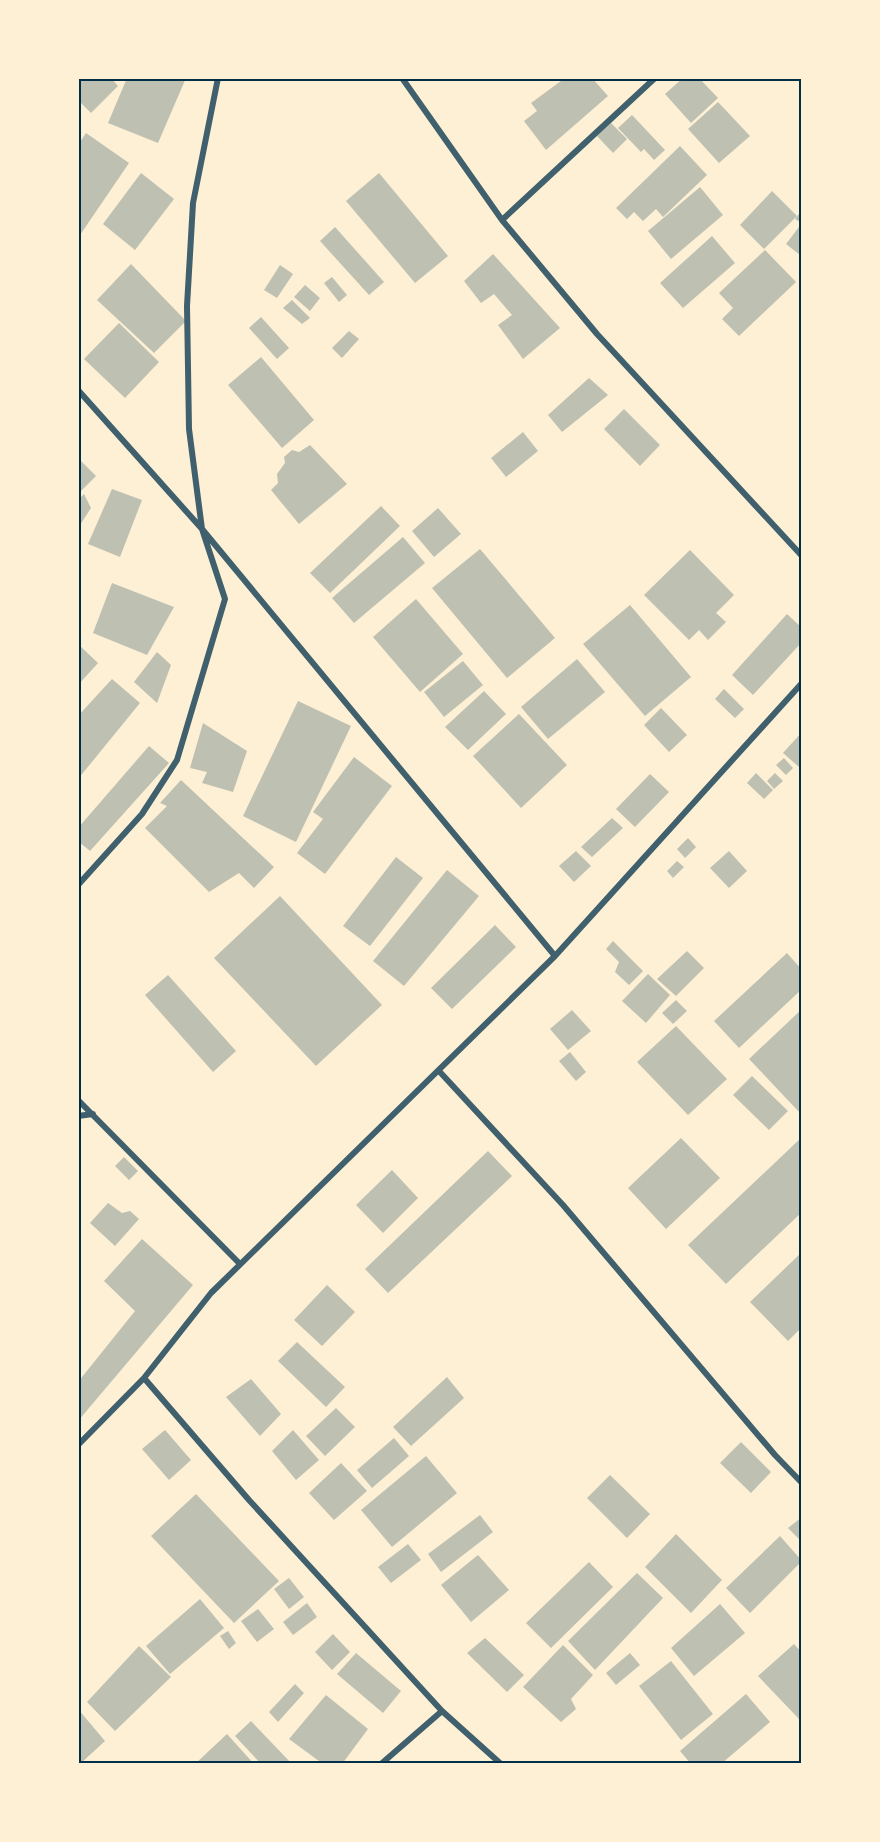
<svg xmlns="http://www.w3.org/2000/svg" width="880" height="1842" font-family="'Open Sans',sans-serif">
  <rect width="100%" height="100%" fill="#fdf0d5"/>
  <path fill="#bec0b2" d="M78,78H111L118,86L91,113L78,100Z
    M127,78H186L158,143L108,123Z
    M565,78H592L608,96L546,150L524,121L537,111L531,103Z
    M683,78H699L718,98L691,123L665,94Z
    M718,102L750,136L719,163L688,129Z
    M632,115L665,150L654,160L644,149L641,152L618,128Z
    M611,123L627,139L613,153L597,136Z
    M86,133L129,163L78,238V145Z
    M680,146L707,175L663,217L656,209L643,221L634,212L627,219L616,208Z
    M141,173L174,199L135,250L103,224Z
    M379,173L448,256L415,283L346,201Z
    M700,187L723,215L671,259L648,231Z
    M772,191L797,216L764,249L740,225Z
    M802,210V252L800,255L786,244L802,223L795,219Z
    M335,227L384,282L369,295L320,241Z
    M712,236L735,263L683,308L660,283Z
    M765,250L796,282L739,336L722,319L733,308L719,293Z
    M493,254L560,328L523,359L498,325L512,315L494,294L481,303L464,281Z
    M131,264L186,321L154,353L97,300Z
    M280,265L293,274L277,298L264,290Z
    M332,277L347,295L339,302L324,283Z
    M305,285L320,298L310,311L294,297Z
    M292,300L310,318L302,324L283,308Z
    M261,317L289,348L277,359L249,328Z
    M119,323L159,362L125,398L84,359Z
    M349,331L359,339L342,358L332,348Z
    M261,357L314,420L282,448L228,385Z
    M589,378L608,395L562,432L548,415Z
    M624,409L660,445L640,466L604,429Z
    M523,432L538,451L506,477L491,458Z
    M310,445L347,484L299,524L271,490L278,483L277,474L285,463L284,457L292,450L299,452Z
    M78,458L96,476L78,494Z
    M112,489L142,500L120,557L88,544Z
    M84,494L91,508L78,528V500Z
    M381,506L400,526L330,593L310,573Z
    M438,508L461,534L434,557L412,531Z
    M403,537L425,563L354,623L332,598Z
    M480,549L555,638L507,678L432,588Z
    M690,550L734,595L716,613L726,622L708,640L699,630L689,640L644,595Z
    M112,583L174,607L147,655L93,633Z
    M416,599L463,654L420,692L373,637Z
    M630,605L691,677L645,716L583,644Z
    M787,614L802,628V642L753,695L732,675Z
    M78,644L98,663L78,685Z
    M157,652L171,665L157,703L134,682Z
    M577,659L605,692L548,739L521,707Z
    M463,661L483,685L444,717L424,692Z
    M112,679L140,703L78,779V716Z
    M724,689L744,709L735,718L715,699Z
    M484,691L506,714L468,750L445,727Z
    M298,701L351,726L296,842L243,816Z
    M661,708L687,735L669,752L644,725Z
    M519,714L567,765L521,808L473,756Z
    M203,723L247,751L233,792L202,783L207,772L190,768Z
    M802,732V763L799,767L783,753Z
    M149,746L169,763L90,851L78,841V828Z
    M354,757L392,786L325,874L297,853L323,819L313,812Z
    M784,758L793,768L786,775L776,765Z
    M756,773L773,790L764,799L747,783Z
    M775,773L783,781L774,789L767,781Z
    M650,774L669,792L635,827L616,809Z
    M181,780L274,867L254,888L239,873L209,892L145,828L167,806L160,803Z
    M612,818L623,828L592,857L581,847Z
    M688,838L696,847L685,858L677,849Z
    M576,851L591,866L574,882L559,866Z
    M729,851L747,871L729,888L710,868Z
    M396,857L423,878L370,946L343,926Z
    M677,861L684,867L673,878L667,871Z
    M447,870L479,896L404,986L373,961Z
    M280,896L382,1005L316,1066L214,958Z
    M495,925L516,947L452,1009L431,988Z
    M613,941L643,971L629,985L615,972L619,962L606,949Z
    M687,951L704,968L676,996L657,979Z
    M787,953L802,970V989L739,1048L714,1021Z
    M648,974L670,995L646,1023L622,1001Z
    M168,975L236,1051L213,1072L145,995Z
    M676,1000L687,1011L673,1024L662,1013Z
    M802,1009V1113L801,1114L749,1059Z
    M572,1010L591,1031L568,1050L550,1029Z
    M676,1026L727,1079L688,1115L637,1062Z
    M570,1052L586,1072L576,1081L559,1061Z
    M752,1076L788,1111L769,1130L733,1095Z
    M802,1137V1212L726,1284L688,1245Z
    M681,1138L720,1178L666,1229L628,1188Z
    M488,1151L512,1176L388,1293L365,1269Z
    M124,1157L138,1171L129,1180L115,1166Z
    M392,1170L418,1198L383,1233L356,1205Z
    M108,1203L122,1213L130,1211L139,1219L115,1246L90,1223Z
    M142,1239L193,1285L78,1421V1382L135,1311L104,1281Z
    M802,1252V1327L788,1341L750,1302Z
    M327,1285L355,1312L322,1346L294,1320Z
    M297,1342L345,1387L326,1407L278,1361Z
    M447,1377L464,1398L411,1446L393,1427Z
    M251,1379L281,1414L260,1436L226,1397Z
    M336,1408L355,1427L325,1456L306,1436Z
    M165,1430L191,1460L169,1480L142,1449Z
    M293,1430L319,1460L296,1480L272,1451Z
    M394,1438L409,1456L372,1488L357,1470Z
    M741,1442L771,1472L751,1493L720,1463Z
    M426,1456L457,1493L392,1547L361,1510Z
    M341,1463L367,1491L334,1520L309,1493Z
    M610,1475L650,1514L627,1538L587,1498Z
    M196,1494L279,1581L234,1623L151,1536Z
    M480,1515L493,1532L441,1572L428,1554Z
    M802,1517V1542L788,1528Z
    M676,1534L722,1580L691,1613L645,1567Z
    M780,1536L802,1561L750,1613L726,1588Z
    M408,1544L421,1560L391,1583L378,1567Z
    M478,1555L509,1590L471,1622L441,1585Z
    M589,1562L613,1587L551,1648L526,1623Z
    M637,1573L663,1598L595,1670L568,1641Z
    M289,1578L304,1597L289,1609L274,1589Z
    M200,1599L224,1628L170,1674L146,1646Z
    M307,1603L317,1617L293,1635L283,1622Z
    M720,1604L745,1633L694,1676L671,1648Z
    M258,1609L274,1629L257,1642L241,1621Z
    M228,1631L236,1643L229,1649L220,1636Z
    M333,1634L350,1652L332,1670L315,1652Z
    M485,1638L524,1675L507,1692L467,1653Z
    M794,1644L802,1653V1717L799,1719L758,1676Z
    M563,1645L593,1675L571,1699L576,1709L561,1722L523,1687Z
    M139,1646L171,1677L115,1731L87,1702Z
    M356,1653L401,1691L383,1713L337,1674Z
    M630,1653L640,1665L616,1685L606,1673Z
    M671,1661L713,1714L681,1740L639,1686Z
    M295,1684L304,1693L278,1722L269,1712Z
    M746,1694L770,1722L721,1764H691L680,1751Z
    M326,1695L368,1729L342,1764H323L289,1739Z
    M78,1709L105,1741L80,1764H78Z
    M251,1721L292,1764H261L235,1736Z
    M227,1734L254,1764H195Z"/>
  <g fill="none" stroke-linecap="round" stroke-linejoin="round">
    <path stroke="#3f606c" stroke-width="6" d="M402,78L502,220L597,334L802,556
      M502,220L655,78
      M78,390L202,529L555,956
      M78,885L142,814L177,760L225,599L202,529L189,429L187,306L193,203L218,78
      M439,1071L563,1205L775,1455L802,1483
      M78,1100L240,1264
      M78,1116L93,1114
      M144,1378L249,1500L442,1711L501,1764
      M78,1445L144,1378L211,1293L555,956L802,683
      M381,1764L442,1711"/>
  </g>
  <rect width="880" height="1842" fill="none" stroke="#fdf0d5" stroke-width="159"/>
  <rect x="80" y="80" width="720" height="1682" fill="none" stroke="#003049" stroke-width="2"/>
</svg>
